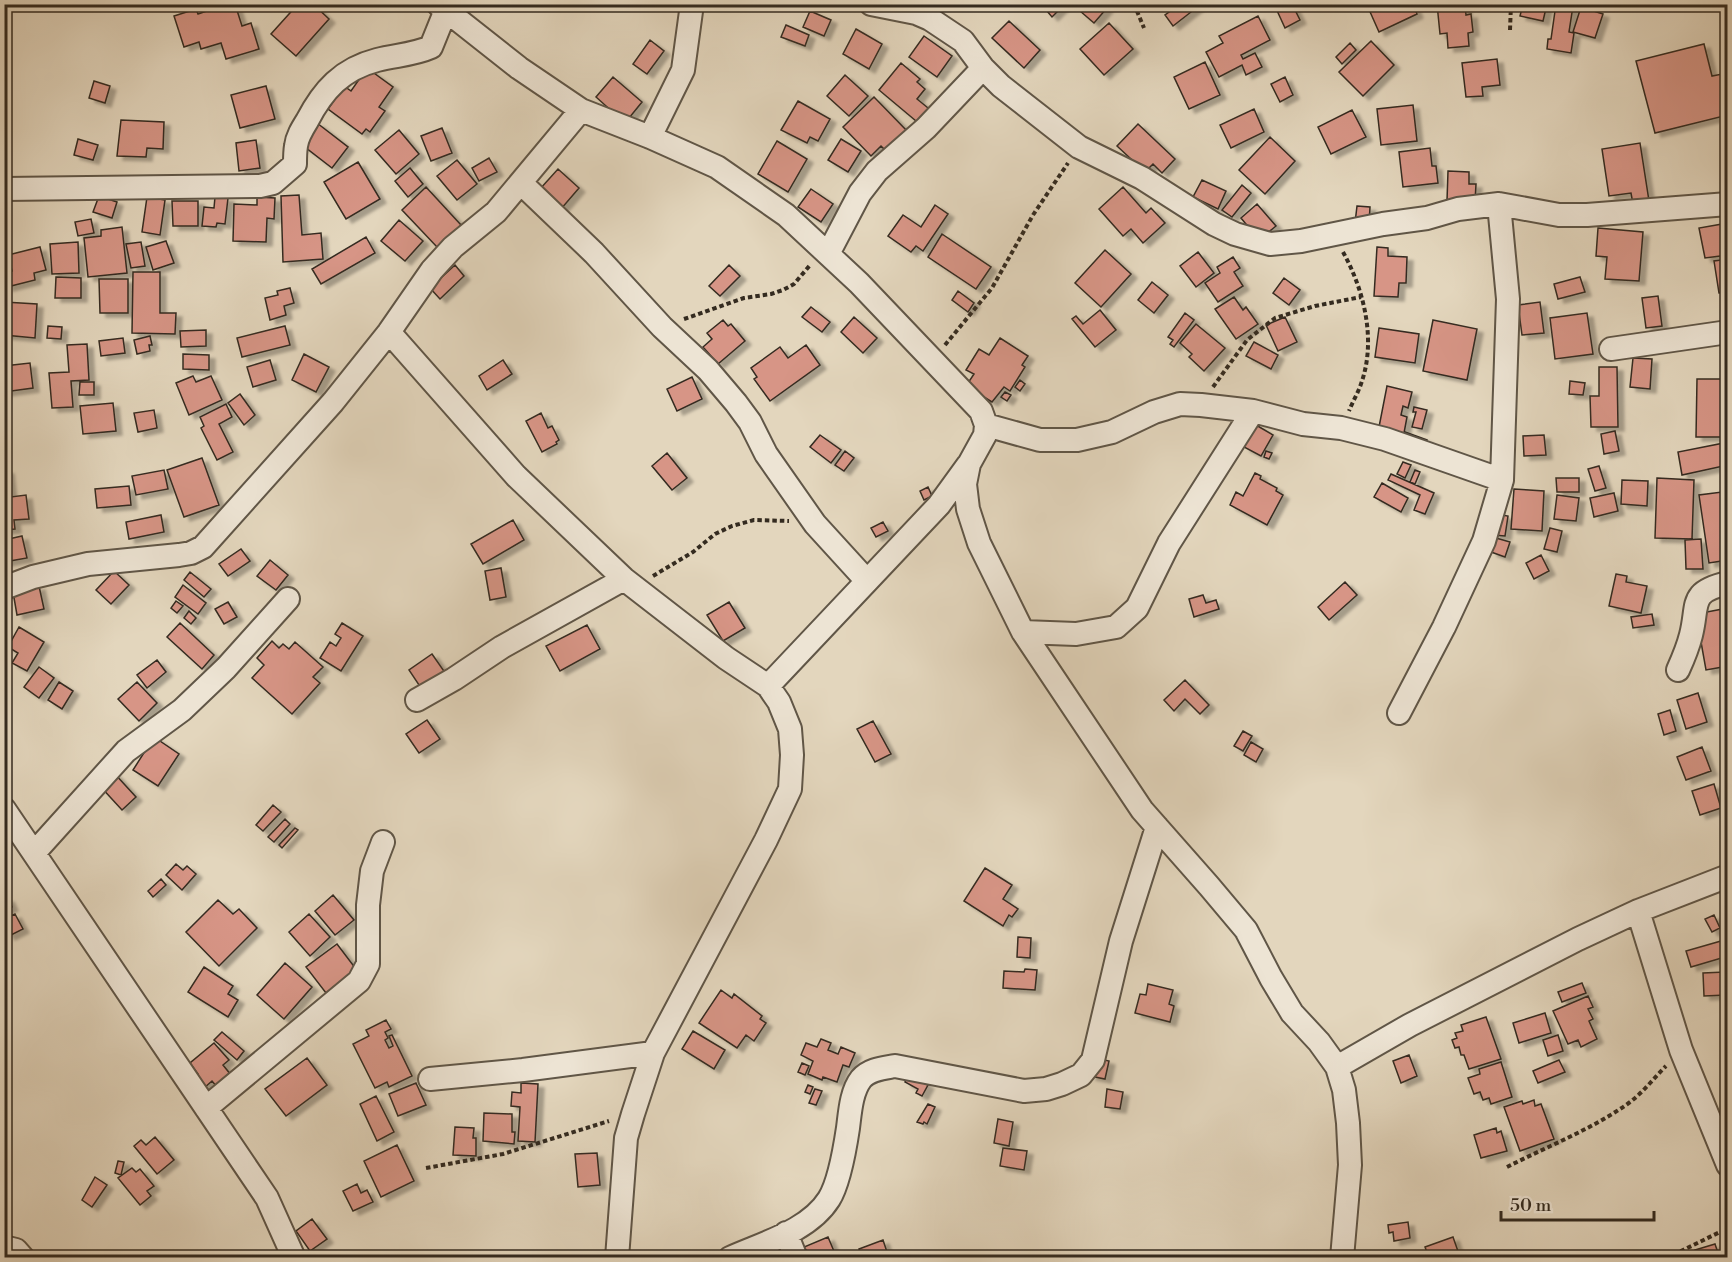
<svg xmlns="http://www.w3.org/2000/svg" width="1732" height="1262" font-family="'Libre Bodoni',serif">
  <defs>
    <filter id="shadow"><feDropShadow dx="6" dy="4" stdDeviation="1.5" flood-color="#0004"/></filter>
  </defs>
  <rect width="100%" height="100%" fill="#e3d6bd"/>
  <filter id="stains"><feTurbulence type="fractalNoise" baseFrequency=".00333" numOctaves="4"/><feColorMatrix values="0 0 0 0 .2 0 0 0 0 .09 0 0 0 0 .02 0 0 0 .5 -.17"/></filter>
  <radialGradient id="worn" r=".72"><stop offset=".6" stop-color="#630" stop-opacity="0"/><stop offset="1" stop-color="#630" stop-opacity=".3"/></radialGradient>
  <path fill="#d79586" stroke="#342b20" stroke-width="1.5" filter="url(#shadow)" d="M227,4H235L242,26L251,23L259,49L226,59L221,43L201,49L199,42L184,47L174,16L196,9L198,14Z
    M298,4H313L329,19L296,56L271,34Z
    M1041,4H1065L1052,17Z
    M1086,4H1103L1107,8L1094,23L1080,11Z
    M1170,4H1200V5L1173,26L1165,15L1169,12L1166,8Z
    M1274,4H1292L1300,20L1285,28Z
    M1413,4L1417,14L1379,32L1367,5Z
    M1437,4H1452V8L1465,6L1466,15L1471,14L1473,32L1468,33L1469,46L1448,48L1447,33L1440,34Z
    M1523,4H1547L1543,21L1520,16Z
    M1556,4L1573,6L1569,32L1574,33L1571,53L1547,49L1548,39H1551Z
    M1581,7L1603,14L1595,38L1573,32Z
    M810,11L831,20L824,36L803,27Z
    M1258,16L1270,40L1241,55L1243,59L1255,53L1262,67L1246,75L1242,65L1219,77L1206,52L1223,43L1219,36Z
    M1009,21L1040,50L1024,68L992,38Z
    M1109,23L1133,49L1104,75L1080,49Z
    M786,25L809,35L805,46L781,37Z
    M856,29L882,44L869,69L843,54Z
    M924,36L952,56L937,77L909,57Z
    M650,40L664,51L647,74L633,64Z
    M1371,41L1394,65L1363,96L1339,72Z
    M1350,43L1356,50L1342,64L1336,57Z
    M1704,44L1712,76L1722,74L1728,96V115L1655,133L1636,61Z
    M1497,59L1500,85L1482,87L1483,96L1466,97L1462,63Z
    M1205,62L1220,95L1189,109L1174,77Z
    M901,63L920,79L917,82L925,89L917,99L933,112L922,126L879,90Z
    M367,68L393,87L379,107L385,111L370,132L366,129L362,134L328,109L344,86L351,91Z
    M845,75L868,96L849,116L827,96Z
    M613,77L642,102L625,123L596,97Z
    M1285,77L1293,95L1280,102L1271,84Z
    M94,81L110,86L105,103L89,98Z
    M266,86L275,119L240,128L231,95Z
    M874,97L908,132L887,152L881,146L871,156L843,127Z
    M798,101L830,119L818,141L810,137L807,143L781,130Z
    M1413,105L1417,141L1381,145L1377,109Z
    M1254,109L1264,132L1231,148L1220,125Z
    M1352,110L1366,137L1331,154L1318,127Z
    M121,120L164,122L163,149L147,148L146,157L117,156Z
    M317,123L348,147L332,168L301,144Z
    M1138,124L1175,159L1162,173L1153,164L1145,172L1117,146Z
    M442,128L452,153L431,161L421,136Z
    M399,130L419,154L396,174L375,150Z
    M1270,137L1295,161L1265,194L1239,170Z
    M78,139L98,145L93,160L74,155Z
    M841,139L861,151L848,172L828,160Z
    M256,140L260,168L239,171L236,143Z
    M777,141L807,159L788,192L758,174Z
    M1640,143L1649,201L1633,204L1631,193L1609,196L1602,149Z
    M1430,148L1432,166H1436L1438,183L1403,187L1399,152Z
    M489,158L497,172L479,181L472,168Z
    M457,160L477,184L457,200L437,176Z
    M358,162L380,199L346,219L324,182Z
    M410,168L423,184L408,197L395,181Z
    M558,169L579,188L561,209L540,189Z
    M1448,171L1469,172V184H1476L1475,202L1447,201Z
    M1202,180L1226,191L1218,209L1193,197Z
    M1242,185L1251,193L1232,217L1222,210Z
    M426,187L461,225L437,247L402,210Z
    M1123,187L1146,213L1151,208L1165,223L1143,243L1131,229L1123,236L1099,209Z
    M811,189L833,204L821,222L798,207Z
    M299,195L302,235L321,233L323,259L283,262L281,196Z
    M99,196L117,202L112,218L93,212Z
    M147,197L165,200L160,235L142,232Z
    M215,197L228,198L225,224L217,223L216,227L202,226L204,207L214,208Z
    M257,197L275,198L274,219L267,218L266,242L233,241L234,204L257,205Z
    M172,201H198V226H173Z
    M1257,204L1276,226L1259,240L1241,218Z
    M935,205L948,214L923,251L916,246L911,252L888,236L903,215L921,227Z
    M1357,206L1370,207L1369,224L1355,223Z
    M91,219L94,233L78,236L75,222Z
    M399,220L423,241L405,261L381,241Z
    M1728,223V255L1705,258L1699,228Z
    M122,227L127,273L88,277L84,238L101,236V230Z
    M1598,228L1643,232L1639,281L1605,279L1607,257L1596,256Z
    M942,234L991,267L976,289L928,257Z
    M366,237L375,253L321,284L312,269Z
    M166,241L174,263L153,270L146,247Z
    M78,242L79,273L52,274L50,244Z
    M141,242L145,266L131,268L126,244Z
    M40,247L46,270L34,273L35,280L7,287L4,273L12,271L8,255Z
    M1377,247L1388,248V256L1407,257L1406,283H1399L1398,297L1374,296Z
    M1105,250L1131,274L1101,307L1075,283Z
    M1198,252L1214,273L1196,287L1180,266Z
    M1233,257L1240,268L1234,272L1243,286L1218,302L1205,283L1220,273L1217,267Z
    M1728,259V292L1719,293L1714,261Z
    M455,265L464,276L440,299L430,288Z
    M729,265L740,276L720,296L709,286Z
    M133,272H160V313H176L175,334L132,333Z
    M56,277L81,278V298H55Z
    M1580,277L1585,292L1558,299L1554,284Z
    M1284,278L1300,290L1289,305L1273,293Z
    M99,279H128V313H100Z
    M1152,282L1168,295L1154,313L1138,300Z
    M290,288L294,303L284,306L286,315L270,320L265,298L278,295L277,291Z
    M958,291L974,303L968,312L952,300Z
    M1658,296L1662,326L1646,328L1642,298Z
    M1234,297L1243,310L1246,307L1258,324L1236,339L1215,309Z
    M4,302L37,304L35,338L4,335Z
    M1540,302L1544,333L1522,335L1518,305Z
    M811,307L830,322L822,332L802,317Z
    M1100,310L1116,330L1095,347L1072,319L1076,316L1083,324Z
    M1185,313L1194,320L1174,347L1170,344L1173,340L1168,337Z
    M1587,313L1593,354L1555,359L1550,318Z
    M854,317L877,338L863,353L841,332Z
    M1285,317L1297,342L1278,351L1266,325Z
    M723,320L728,326L731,324L745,341L718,364L703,347L712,339L707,333Z
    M1433,320L1477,329L1467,380L1423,371Z
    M1196,324L1225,348L1204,371L1189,357L1192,354L1180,343Z
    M48,326L62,327L61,339L47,338Z
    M285,326L290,345L242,357L237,338Z
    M1379,328L1419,334L1415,363L1375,357Z
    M206,330V346L181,347L180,331Z
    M150,336L152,345H149L150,351L137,354L134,340Z
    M123,338L125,353L101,356L99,341Z
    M1000,338L1028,356L1022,365L1025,367L1010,391L1004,387L992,402L966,386L974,374L966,370L979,349L989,355Z
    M1254,342L1278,355L1271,369L1246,356Z
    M87,344L89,380L71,381L73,407L52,408L49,373L69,372L67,345Z
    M806,345L820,365L770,401L754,379L757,377L751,368L780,347L788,358Z
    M183,354L209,355V370L183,369Z
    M304,354L329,367L316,392L292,380Z
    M1633,358L1652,359L1650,389L1630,387Z
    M270,360L276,380L253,387L247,367Z
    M503,360L512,374L487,390L479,376Z
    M30,363L33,388L4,392V366Z
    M1599,367H1617L1618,427H1591L1590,396H1599Z
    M193,376L196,382L211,376L222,400L189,415L176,383Z
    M692,377L702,399L677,411L667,389Z
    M1697,379H1724L1723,437H1696Z
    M1020,380L1025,384L1020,391L1015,387Z
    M1570,381L1585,383L1583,395L1569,394Z
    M80,382H94V395H79Z
    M1387,386L1412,392L1408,408L1403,406L1401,415L1407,417L1404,433L1379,427Z
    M1005,392L1011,395L1007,401L1001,397Z
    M240,394L255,415L244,425L228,403Z
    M113,403L116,431L83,434L80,406Z
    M226,404L232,417L219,424L233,452L217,460L201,428L204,426L200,417Z
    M1414,407L1427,410L1422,429L1412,427L1416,412H1413Z
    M154,410L157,428L138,432L134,413Z
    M541,413L548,428L552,426L559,440L556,442L557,444L542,452L526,421Z
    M1256,425L1273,435L1261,456L1244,447Z
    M1615,431L1619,451L1604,454L1601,434Z
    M1405,432L1427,440L1424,447L1402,439Z
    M820,435L841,450L831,463L810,447Z
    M1544,435L1546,455L1524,456L1523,436Z
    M1724,443L1728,465L1682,475L1678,452Z
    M845,451L854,458L844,471L835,465Z
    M1266,451L1272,453L1269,459L1264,457Z
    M667,453L687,478L672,490L652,466Z
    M202,458L219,505L184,517L167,470Z
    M1403,462L1411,465L1405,478L1397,474Z
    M1599,466L1606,488L1595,491L1588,469Z
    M4,470H8L11,497L26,495L29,519L14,520L15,529L4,530Z
    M164,470L168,489L136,495L132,476Z
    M1415,470L1420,472L1415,484L1410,482Z
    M1255,473L1261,476L1260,479L1277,488L1276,491L1283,495L1267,525L1230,505L1236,492L1243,496Z
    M1391,474L1434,493L1425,514L1414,510L1420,495L1388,480Z
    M1556,478H1579V492H1557Z
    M1657,478L1694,480L1692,539L1655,538Z
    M1622,480L1648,481L1647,506L1621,504Z
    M1382,483L1408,498L1401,512L1374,497Z
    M129,486L131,505L97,508L95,489Z
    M928,487L932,496L924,500L920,491Z
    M1514,489L1544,491L1542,531L1511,529Z
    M1722,492L1728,530V560L1709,563L1699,495Z
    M1614,493L1618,511L1594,517L1590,498Z
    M1557,495L1579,498L1576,521L1554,519Z
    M1496,514L1508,516L1505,536L1493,535Z
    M161,515L164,532L129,539L126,522Z
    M513,520L524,540L483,564L471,544Z
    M883,522L888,531L876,537L871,528Z
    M1550,528L1562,531L1557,552L1544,549Z
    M22,536L27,558L4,562V540Z
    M1496,538L1510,542L1505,557L1491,552Z
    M1701,539L1703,569H1686L1685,540Z
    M241,549L250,561L228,576L219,564Z
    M1541,555L1549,571L1534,579L1526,563Z
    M270,560L288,575L276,590L257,576Z
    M501,568L506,597L490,600L485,571Z
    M114,571L129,585L111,604L96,590Z
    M190,572L211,589L204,597L184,580Z
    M1616,574L1627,576L1626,582L1647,586L1641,613L1609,606Z
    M1345,582L1357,595L1329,620L1318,607Z
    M183,585L206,603L198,614L175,597Z
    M39,586L44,609L17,615L13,592Z
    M1203,595L1206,603L1216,600L1219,609L1194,617L1189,599Z
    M176,601L183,606L177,613L171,608Z
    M228,602L237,617L224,624L215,609Z
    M729,602L745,628L723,641L707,615Z
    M1728,608V666L1706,670L1696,614Z
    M189,611L196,618L191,624L184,618Z
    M1652,614L1654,625L1633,628L1631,617Z
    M180,623L214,655L202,669L167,637Z
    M342,623L363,636L341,671L320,658L330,642L336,646L341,638L335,634Z
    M587,625L600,649L560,671L546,646Z
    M19,627L44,642L27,671L12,663L18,653L8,647Z
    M272,641L279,648L283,644L289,649L295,642L323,667L313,677L320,683L292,714L252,678L264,665L257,658Z
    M432,654L446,674L423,691L409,670Z
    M157,660L166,672L147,688L137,675Z
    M39,667L54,678L39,698L24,687Z
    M1185,680L1209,705L1200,714L1185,699L1174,711L1164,700Z
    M59,682L73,691L62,709L48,700Z
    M137,682L157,703L139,721L118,699Z
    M1698,693L1707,722L1686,729L1677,700Z
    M1670,710L1676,731L1664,735L1658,714Z
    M427,720L440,739L419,753L406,734Z
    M873,721L891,754L875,762L857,729Z
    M1243,731L1252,736L1243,751L1234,746Z
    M154,737L179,754L158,786L133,770Z
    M1251,742L1263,749L1256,762L1244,755Z
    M1702,747L1711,771L1686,780L1677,757Z
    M114,773L136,797L122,810L100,786Z
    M1714,784L1721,808L1700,815L1692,791Z
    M273,805L281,812L263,831L256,825Z
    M285,819L290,824L274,842L268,837Z
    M295,828L298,830L282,848L279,845Z
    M176,864L183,870L187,866L196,874L182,890L166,875Z
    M985,868L1012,885L1003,899L1018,909L1012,917L1009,915L1003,926L964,901Z
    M161,879L166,885L153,897L148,891Z
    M333,895L354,920L335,935L315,911Z
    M8,898L12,907L4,911V900Z
    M218,900L233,914L239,909L257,928L219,966L186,932Z
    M15,914L23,929L9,936L4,928V919Z
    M309,914L330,937L310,956L289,932Z
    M1714,915L1720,928L1712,932L1705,919Z
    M1018,937L1031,938L1030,958L1017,957Z
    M1721,941L1725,957L1691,967L1686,951Z
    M337,944L356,969L326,993L306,967Z
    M285,963L312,987L284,1019L257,995Z
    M204,967L233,986L228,994L238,1000L228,1017L188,992Z
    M1025,969L1037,970L1035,990L1003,988L1004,971L1024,972Z
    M1725,972L1726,995L1704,996L1703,973Z
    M1582,983L1586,993L1562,1002L1558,992Z
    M1148,984L1173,990L1169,1004L1174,1006L1170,1022L1135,1013L1140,994L1146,995Z
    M721,990L732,998L734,994L762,1016L760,1019L766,1023L754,1041L746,1035L737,1048L699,1023Z
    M1588,996L1593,1007L1588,1009L1593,1019L1589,1021L1597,1039L1581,1047L1578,1040L1568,1044L1553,1011Z
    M1545,1013L1551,1033L1519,1043L1513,1023Z
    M1486,1017L1501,1059L1469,1069L1464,1055H1461L1459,1047L1455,1048L1452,1040L1457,1038L1455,1033L1463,1031L1461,1025Z
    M386,1020L391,1029L385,1032L388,1038L385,1040L389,1048L393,1046L389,1036L392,1035L412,1076L389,1087L387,1082L375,1088L353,1044L369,1036L366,1030Z
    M693,1031L725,1050L714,1069L682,1049Z
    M222,1032L244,1051L237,1060L214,1040Z
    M1558,1035L1563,1051L1548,1056L1543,1040Z
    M821,1039L831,1043L828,1050L838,1054L841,1047L855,1053L849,1067L843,1065L837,1082L823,1077L822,1080L808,1074L813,1061L801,1055L806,1043L817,1047Z
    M214,1043L229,1060L223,1065L231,1075L217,1087L212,1081L204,1088L194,1077L198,1074L190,1063Z
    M1409,1055L1417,1076L1401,1083L1393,1061Z
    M307,1058L327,1085L286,1116L265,1089Z
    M1095,1058L1109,1061L1105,1079L1090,1076Z
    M1559,1060L1565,1072L1538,1083L1533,1071Z
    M1501,1062L1512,1097L1491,1104L1489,1098L1483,1100L1480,1092L1474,1094L1468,1078L1480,1074L1479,1069Z
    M802,1063L809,1066L805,1075L798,1072Z
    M910,1072L925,1080L923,1083L928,1085L922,1096L916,1093L918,1089L905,1082Z
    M416,1083L426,1105L398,1116L389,1094Z
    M521,1083L538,1084L535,1142L518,1141L520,1107L511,1106L512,1092L521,1093Z
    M808,1085L813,1087L810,1094L805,1092Z
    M815,1089L822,1091L816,1105L809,1103Z
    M1107,1089L1123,1092L1120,1109L1105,1107Z
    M376,1096L394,1132L377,1141L360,1104Z
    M1534,1100L1535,1106L1541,1104L1554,1139L1520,1151L1504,1107L1522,1101L1523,1104Z
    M928,1104L935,1107L927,1124L924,1122L923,1124L917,1122Z
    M484,1113L512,1114V1132H515L514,1144L483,1141Z
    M998,1119L1013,1122L1009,1146L994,1143Z
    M455,1127L474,1128L473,1138H476V1156L453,1155Z
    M1496,1128L1497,1133L1501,1131L1507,1151L1481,1158L1474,1135Z
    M155,1137L174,1160L157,1174L134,1146L141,1140L146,1145Z
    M397,1145L414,1181L381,1197L364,1161Z
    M1003,1148L1027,1151L1024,1170L1000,1166Z
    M597,1153L600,1185L578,1187L575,1154Z
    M118,1161L124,1162L121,1175L115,1173Z
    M132,1168L136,1172L140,1169L154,1186L147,1191L151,1196L140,1205L118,1178Z
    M95,1177L107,1185L92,1207L82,1200Z
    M357,1184L361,1193L367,1190L373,1202L353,1211L343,1191Z
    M312,1219L327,1239L310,1251L296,1231Z
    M1408,1222L1410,1238L1394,1241L1393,1232L1389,1233L1388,1225Z
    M828,1237L836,1256L800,1258L799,1255L807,1252L804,1247Z
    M1453,1237L1460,1257L1429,1258L1425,1247Z
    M883,1240L889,1258H862L859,1249Z
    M1715,1244L1718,1253L1725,1251L1727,1258H1698L1695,1250Z"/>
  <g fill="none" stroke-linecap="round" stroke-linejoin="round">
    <g stroke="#605647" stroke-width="26">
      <path id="minor" d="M438,4L519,68L581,110L650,137L717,167L786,215L859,283L981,411L986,425L985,435L969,464L965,484L968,509L979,543L1023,632L1142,810L1209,886L1246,930L1271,978L1292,1013L1319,1042L1337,1067L1344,1090L1348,1123L1350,1165L1342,1258
        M871,4L916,13L930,19L963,41L983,68L1001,86L1079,147L1142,178L1214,224L1235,234L1270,244L1301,241L1383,224L1427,218L1458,209L1499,204L1559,215H1587L1728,204
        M650,137L683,70L692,4
        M521,183L594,253L662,327L708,370L736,403L750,422L766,454L815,524L867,581
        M4,189L260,186L273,183L295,164C295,158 295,152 296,146C297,137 302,129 307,121C323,90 342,69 377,60C396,55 413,55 431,47L446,10
        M828,254L860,193L877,171L926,128L983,68
        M389,332L516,476L624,579L726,658L768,686L779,702L790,729L792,755L790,789L766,840L653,1053L633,1114L626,1138L617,1258
        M1611,349L1728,332
        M986,425L1040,440H1077L1112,432L1154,412L1180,404L1201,405L1253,411L1303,424L1341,428L1385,439L1502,480
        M4,588L33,577L88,564L179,555L191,553L203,547L333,402L389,332L432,270L453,247L496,212L581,110
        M1023,632L1076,634L1116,627L1137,608L1169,543L1253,411
        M1678,670C1683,659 1688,647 1691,635C1699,604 1688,592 1728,583
        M768,686L939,505L968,465
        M417,700L454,679L502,647L624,579
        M1399,713L1444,627L1484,541L1502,480L1508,299L1499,204
        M4,809L267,1198L294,1258
        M34,853L126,751L182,710L226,668L288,599
        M1638,911L1681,1050L1728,1165
        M1337,1067L1410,1025L1578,939L1638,911L1728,876
        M430,1079L523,1070L653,1053
        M206,1108L359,981L368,964V905L372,871L383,842
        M786,1233L796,1258
        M4,1247L16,1250L23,1258
        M730,1258C763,1243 809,1231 829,1199C839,1183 845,1148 848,1128C850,1113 851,1092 861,1079C869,1069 884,1068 895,1066L1024,1091L1046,1089L1062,1084L1081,1075L1093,1060L1121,941L1157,827"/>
    </g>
    <path stroke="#342b20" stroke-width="4" stroke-dasharray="4.5 3" stroke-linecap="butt" d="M1134,4L1144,28
      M1510,30L1511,4
      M1343,252C1364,290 1376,339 1362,381C1359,391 1353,401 1349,411
      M684,319L744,298L771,294L783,290L794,284L811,264
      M945,345L992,288L1033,215L1068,163
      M1213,387L1247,340L1275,318L1315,306L1361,297
      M653,576L693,552L715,534L732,526L754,520L789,521
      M1507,1167C1546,1147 1590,1130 1626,1105C1642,1094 1653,1079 1666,1066
      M426,1168L503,1154L609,1121
      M1667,1258L1728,1228"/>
    <use href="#minor" stroke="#ede4d4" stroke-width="22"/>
  </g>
  <rect width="1732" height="1262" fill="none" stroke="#e3d6bd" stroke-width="24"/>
  <rect x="6" y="6" width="1720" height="1250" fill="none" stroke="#342b20" stroke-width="3"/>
  <rect x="12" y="12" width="1708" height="1238" fill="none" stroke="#342b20" stroke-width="1.5"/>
  <path d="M1501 1211v9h153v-9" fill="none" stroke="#342b20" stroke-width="3"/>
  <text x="1510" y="1211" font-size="18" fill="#342b20" stroke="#ede4d4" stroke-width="4.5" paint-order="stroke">50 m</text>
  <rect width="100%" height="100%" filter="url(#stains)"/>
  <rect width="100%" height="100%" fill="url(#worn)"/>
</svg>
